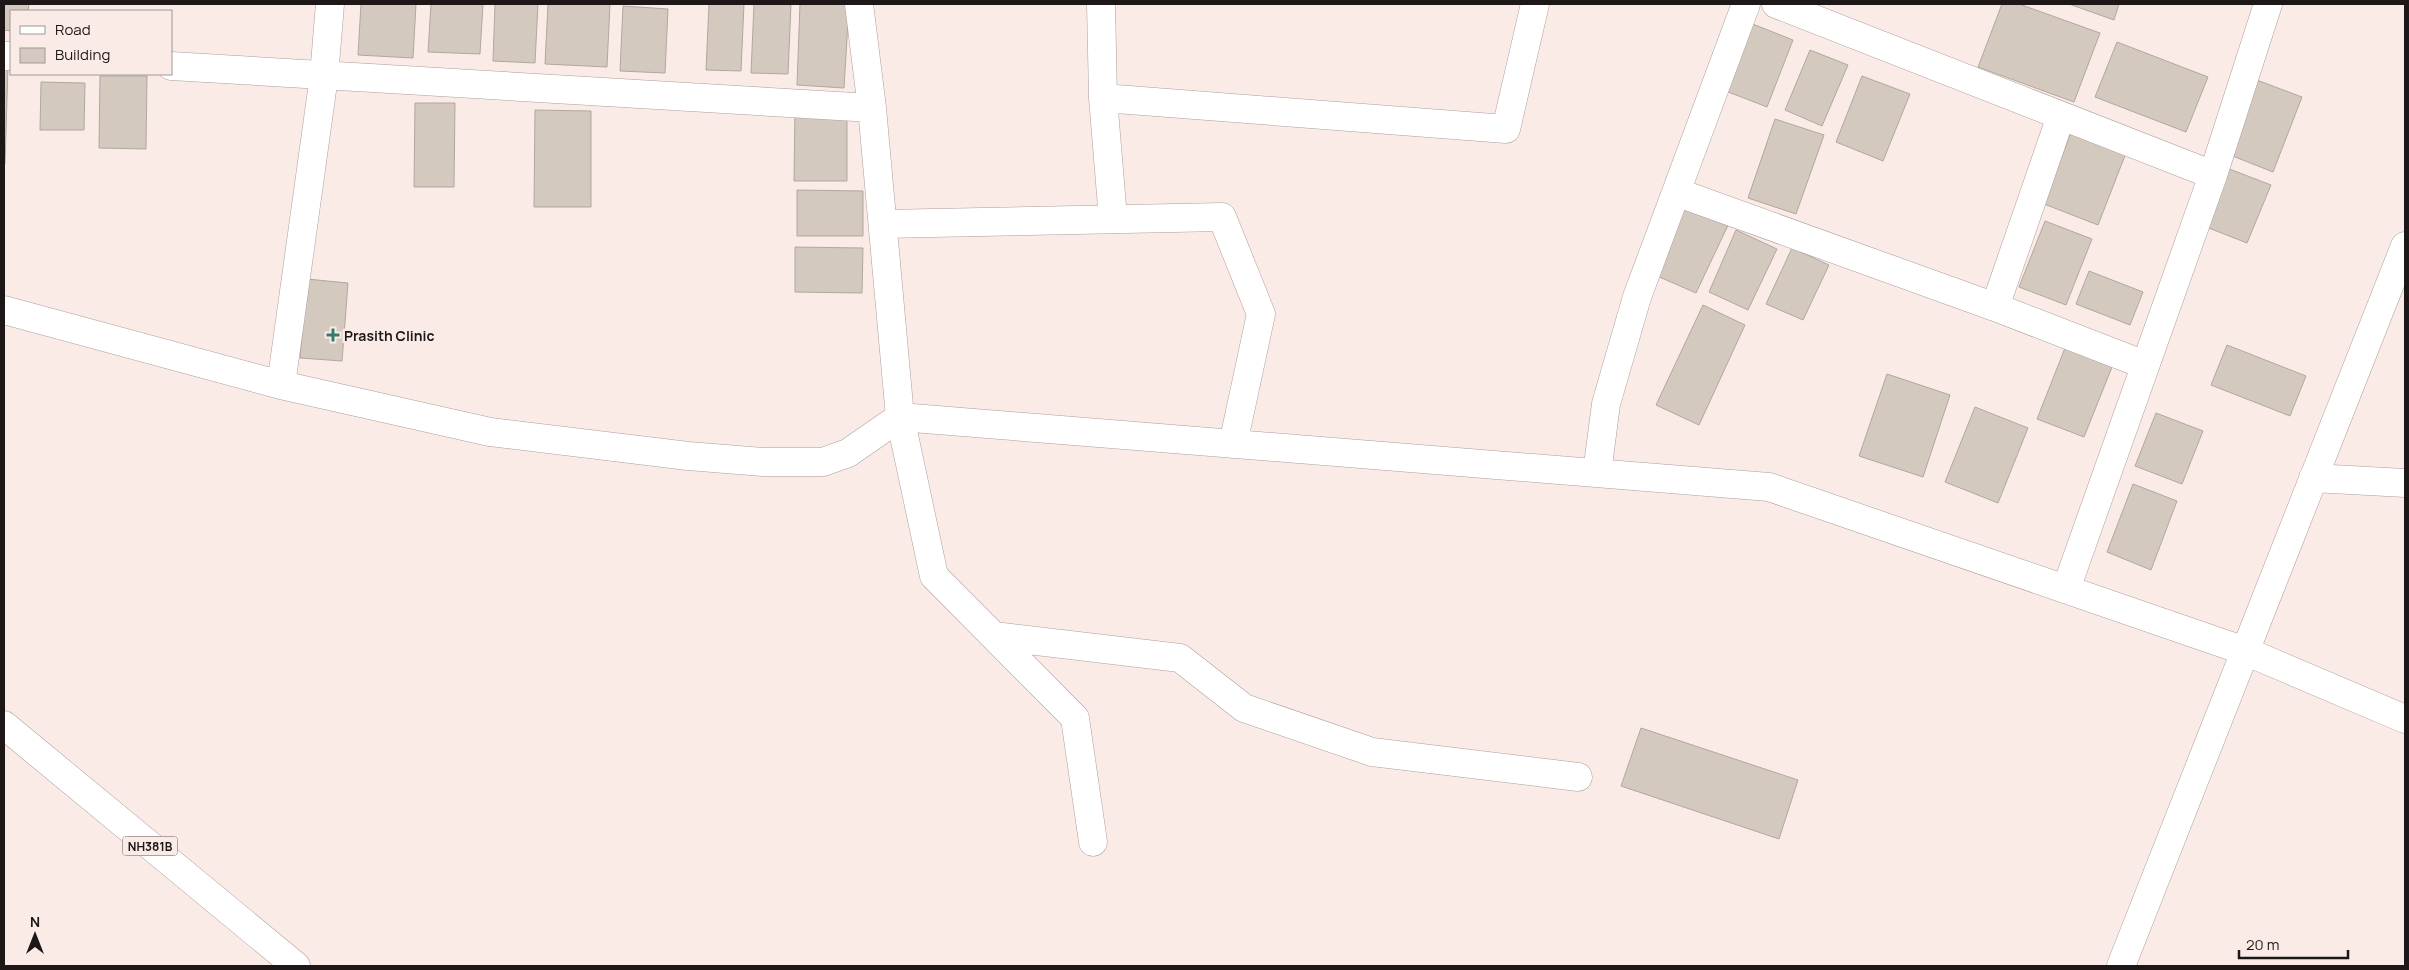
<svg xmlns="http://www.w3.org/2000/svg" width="2409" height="970" font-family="Manrope,sans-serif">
  <rect width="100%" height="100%" fill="#faebe7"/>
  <path fill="#d4c9bf" stroke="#b2a79e" d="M4,4H29L28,11H11V31L4,30Z
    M361,4H416L413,58L358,55Z
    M431,4H483L480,54L428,52Z
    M495,4H538L535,63L493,61Z
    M548,4H610L607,67L545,64Z
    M709,4H744L741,71L706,70Z
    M754,4H791L788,74L751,73Z
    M800,4H849L844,88L797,85Z
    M2002,4H2019L2100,33L2074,102L1978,67Z
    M2069,4H2119L2114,20Z
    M623,6L668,9L665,73L620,71Z
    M1745,21L1793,40L1767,107L1718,88Z
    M2117,42L2208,77L2186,132L2095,97Z
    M1810,50L1848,65L1822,126L1785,110Z
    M4,66H8L5,164H4Z
    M100,76H147L146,149L99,148Z
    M1862,76L1910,94L1883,161L1836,142Z
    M2254,79L2302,97L2273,172L2225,153Z
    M41,82L85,83L84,130H40Z
    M415,103H455L454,187H414Z
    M795,107L847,108V181H794Z
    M535,110L591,111V207H534Z
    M1775,119L1824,135L1796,214L1748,198Z
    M2071,132L2126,153L2098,225L2044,204Z
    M2219,165L2271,185L2247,243L2196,223Z
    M797,190L863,191V236H797Z
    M1683,197L1731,219L1696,293L1648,272Z
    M2045,221L2092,239L2066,305L2019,287Z
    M1736,230L1777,249L1748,310L1709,292Z
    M795,247L863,248L862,293L795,292Z
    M1792,248L1829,265L1803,320L1766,304Z
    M2089,271L2143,292L2130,325L2076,304Z
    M307,279L348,283L342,361L300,358Z
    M1703,305L1745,325L1699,425L1656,405Z
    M2227,345L2306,376L2290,416L2211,385Z
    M2065,348L2112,367L2084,437L2037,419Z
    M1887,374L1950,395L1923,477L1859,456Z
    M1975,407L2028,428L1998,503L1945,482Z
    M2156,413L2203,431L2182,484L2135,466Z
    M2133,484L2177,501L2151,570L2107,552Z
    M1641,728L1798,780L1779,839L1621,786Z"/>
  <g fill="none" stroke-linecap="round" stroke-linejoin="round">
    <g stroke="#ad9f9b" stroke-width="29">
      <path id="minor" d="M1101,4L1103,98
        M1776,4L2213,175
        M4,56H11
        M171,66L872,108
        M1676,192L1995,307L2145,365
        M1113,219L1103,98L1506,129L1535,4
        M883,224L1222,217L1261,314L1233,444
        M1995,307L2061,116
        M4,310L281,385L490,432L688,456L763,462H823L848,453L900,417L872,108L859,4
        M281,385L324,76L330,4
        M1597,473L1606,404L1637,297L1746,4
        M2313,478L2405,483
        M2066,589L2213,175L2268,4
        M994,636L1180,658L1244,708L1372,752L1578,777
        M1093,842L1075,718L934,576L900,417L1769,487L2245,651L2405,719
        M2121,966L2405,246"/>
    </g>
    <g stroke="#ad9f9b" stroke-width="29">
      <path id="highway" d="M4,725L296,966"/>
    </g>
    <use href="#minor" stroke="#fff" stroke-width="28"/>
    <use href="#highway" stroke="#fff" stroke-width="28"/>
  </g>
  <path fill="#357a70" stroke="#faebe7" stroke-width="2" d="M330.5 327.5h5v5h5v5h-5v5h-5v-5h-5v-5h5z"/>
  <g text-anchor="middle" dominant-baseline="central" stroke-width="5" stroke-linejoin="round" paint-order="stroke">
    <rect fill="#faebe7" stroke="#5f5755" stroke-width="1" x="122.5" y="836.5" width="55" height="19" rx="4"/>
    <g font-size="12" font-weight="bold" fill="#1d1817">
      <text x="150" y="846">NH381B</text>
    </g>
    <g font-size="14" font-weight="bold" fill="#1d1817" stroke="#faebe7" text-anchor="start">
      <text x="344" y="335">Prasith Clinic</text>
    </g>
  </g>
  <rect width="2409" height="970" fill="none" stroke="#1d1817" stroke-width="10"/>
  <rect x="10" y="10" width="162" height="65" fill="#faebe7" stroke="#a29794"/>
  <rect x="20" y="26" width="25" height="8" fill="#ffffff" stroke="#a29794"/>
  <text x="55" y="35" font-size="15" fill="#1d1817">Road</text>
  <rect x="20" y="48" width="25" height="15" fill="#d4c9bf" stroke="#a29794"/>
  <text x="55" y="60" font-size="15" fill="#1d1817">Building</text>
  <g transform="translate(35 935)" stroke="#faebe7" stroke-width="4" paint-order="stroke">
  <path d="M0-4L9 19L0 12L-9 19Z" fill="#1d1817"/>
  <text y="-8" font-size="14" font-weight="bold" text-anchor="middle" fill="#1d1817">N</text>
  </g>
  <path d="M2239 950v8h109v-8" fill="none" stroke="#1d1817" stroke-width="2.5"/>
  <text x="2246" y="950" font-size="15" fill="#1d1817" stroke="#faebe7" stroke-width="4" paint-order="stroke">20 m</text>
</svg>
